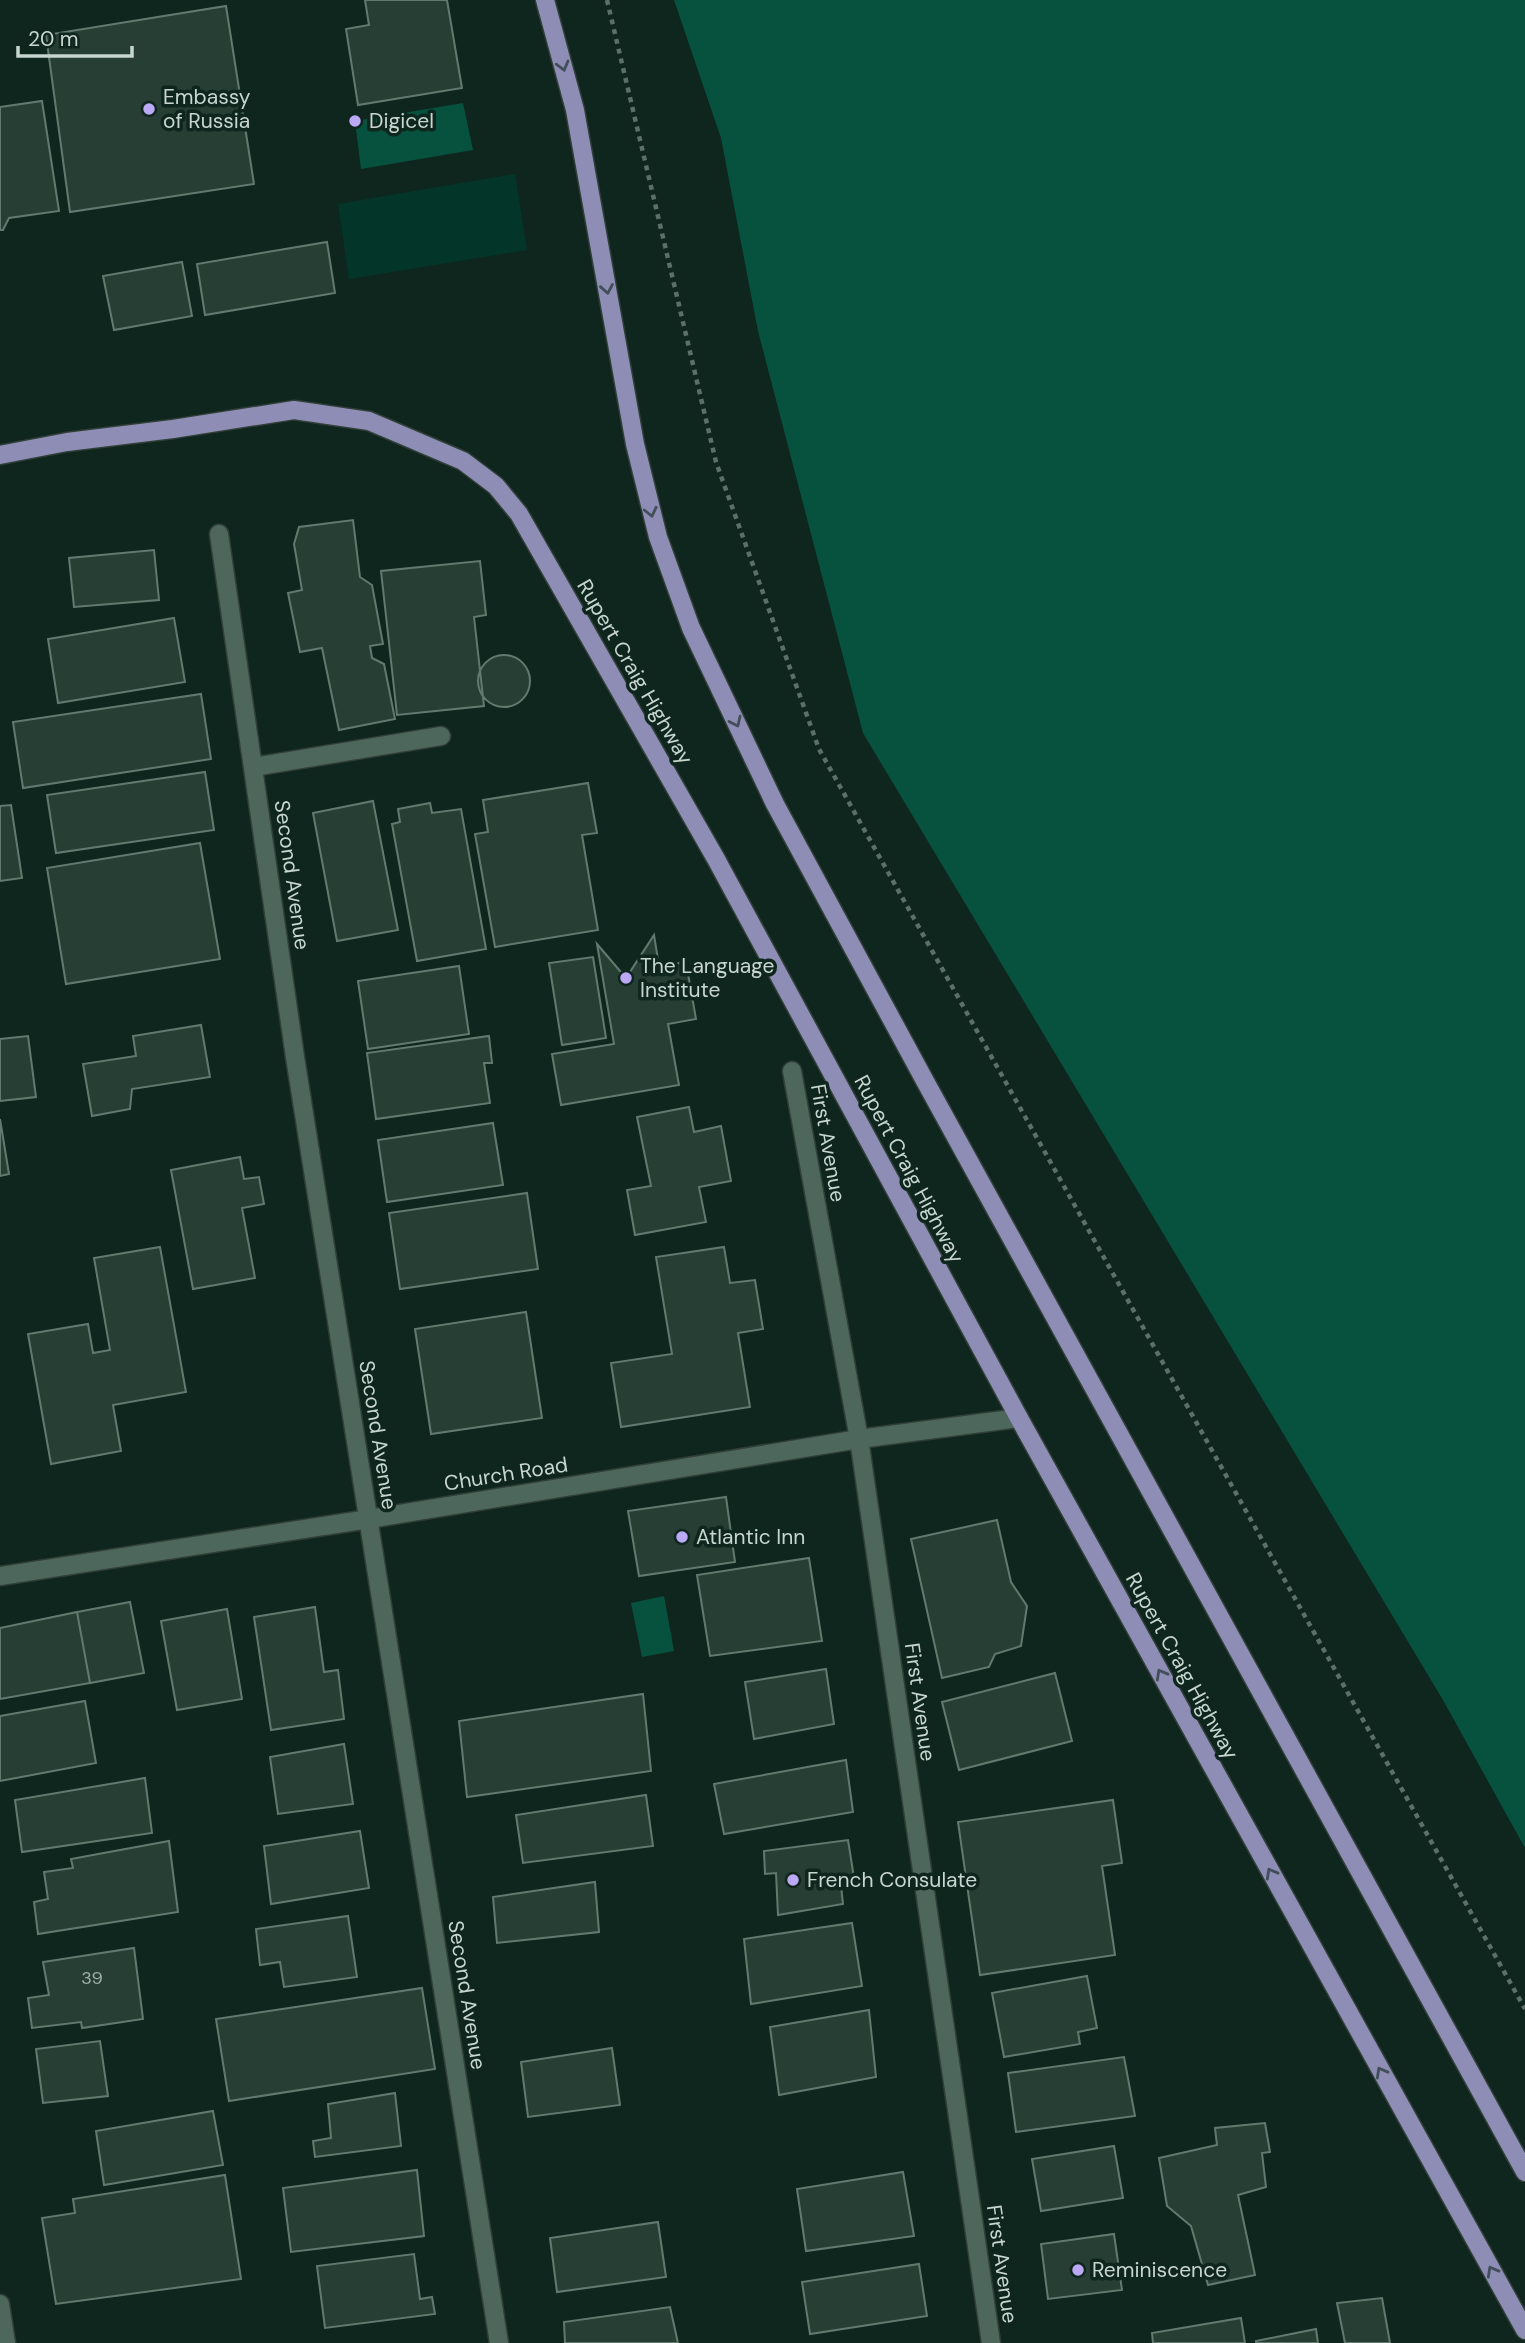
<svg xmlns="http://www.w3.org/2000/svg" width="1525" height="2343" font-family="'DM Sans',sans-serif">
  <rect width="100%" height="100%" fill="#0f261e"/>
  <path fill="#033628" d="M515,174L527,250L349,279L338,204Z"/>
  <path fill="#06523e" d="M674,0H1525V1848L1443,1700L863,733L758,331L721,138Z
    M463,103L473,150L361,169L355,121Z
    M664,1596L674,1651L642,1657L631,1603Z"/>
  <path fill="#273e35" stroke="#617a70" stroke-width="2" d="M365,0H447L462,88L358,105L346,29L369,25Z
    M226,6L254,184L70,212L46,35Z
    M42,101L59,211L9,218L3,230H0V107Z
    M327,242L335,293L205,315L197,264Z
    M182,262L192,316L114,330L103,276Z
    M353,520L360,577L372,585L383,644L370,646L372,658L384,664L395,719L339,730L322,648L300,652L288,593L302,590L294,544L299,527Z
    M154,550L159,600L74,607L69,558Z
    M480,561L486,615L474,617L484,706L397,715L381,571Z
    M174,618L185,682L58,703L48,639Z
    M478 681a26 26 0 1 1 52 0a26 26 0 1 1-52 0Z
    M201,694L211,759L23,788L13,722Z
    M205,772L214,830L56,853L47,795Z
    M588,783L597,833L582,835L598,930L495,947L475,834L488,832L483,800Z
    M373,801L398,930L337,941L313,813Z
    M430,803L432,813L461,809L486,949L417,961L392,824L400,822L398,809Z
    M11,805L22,878L0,881V806Z
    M200,843L220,959L66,984L47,868Z
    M654,935L659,966L686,962L696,1019L668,1024L679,1085L561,1105L552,1054L614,1044L597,944L626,978Z
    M593,957L606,1038L562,1045L549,963Z
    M459,966L469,1034L368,1049L358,981Z
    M201,1025L210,1077L132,1089L130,1109L92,1116L83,1064L136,1056L133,1036Z
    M28,1036L36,1097L0,1101V1039Z
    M489,1036L492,1063H484L490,1103L376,1119L367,1053Z
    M689,1107L694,1132L721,1126L731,1181L699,1187L706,1222L635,1235L627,1190L651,1186L637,1117Z
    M0,1119L9,1174L0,1176Z
    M493,1123L503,1185L387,1202L378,1140Z
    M240,1157L244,1179L259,1177L264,1204L242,1208L255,1278L193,1289L171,1170Z
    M527,1193L538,1269L400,1289L389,1213Z
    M160,1247L186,1392L113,1405L121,1451L51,1464L28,1334L88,1324L93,1353L110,1350L94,1258Z
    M724,1247L730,1283L755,1280L763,1329L738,1333L750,1407L621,1427L611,1363L672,1354L656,1257Z
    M526,1312L542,1418L431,1434L415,1329Z
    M726,1497L735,1562L639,1576L628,1511Z
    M997,1520L1011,1582L1027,1606L1021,1646L995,1654L989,1667L942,1678L911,1539Z
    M809,1558L822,1641L710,1656L697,1575Z
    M130,1602L144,1673L90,1683L77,1612Z
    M315,1607L324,1672L338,1670L344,1719L271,1730L254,1617Z
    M227,1609L242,1699L177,1710L161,1621Z
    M77,1612L90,1683L0,1699V1628Z
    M826,1669L834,1724L754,1739L745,1682Z
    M1055,1673L1072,1741L959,1770L942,1702Z
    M643,1694L651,1771L467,1797L459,1721Z
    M85,1701L96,1763L0,1781V1716Z
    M344,1744L353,1804L278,1814L270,1757Z
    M846,1760L853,1812L724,1834L714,1784Z
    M145,1778L152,1833L22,1852L15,1800Z
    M646,1795L653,1846L523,1863L516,1815Z
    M1113,1800L1122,1863L1102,1866L1115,1955L980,1975L958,1822Z
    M360,1831L369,1888L271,1904L264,1846Z
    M848,1840L855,1884L841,1886L843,1904L778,1915L776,1873L765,1874L764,1851Z
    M169,1841L178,1912L38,1934L34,1902L48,1899L44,1872L73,1868L71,1859Z
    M595,1882L599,1932L497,1943L493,1897Z
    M348,1916L357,1977L284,1987L280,1962L260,1965L256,1929Z
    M852,1923L862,1986L751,2004L744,1939Z
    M134,1948L143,2019L82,2028L81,2022L32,2028L28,1998L49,1995L43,1962Z
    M1087,1976L1097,2028L1078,2032L1080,2044L1004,2057L992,1993Z
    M422,1988L435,2069L229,2101L216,2019Z
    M869,2010L876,2077L779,2095L770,2027Z
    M100,2041L108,2096L43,2103L36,2049Z
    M612,2048L620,2105L528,2117L521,2062Z
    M1124,2057L1135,2116L1016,2132L1008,2073Z
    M395,2093L401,2146L315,2157L313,2141L331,2138L328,2104Z
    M213,2111L223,2165L104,2185L96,2131Z
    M1265,2123L1270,2152L1262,2153L1266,2187L1238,2195L1255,2275L1208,2285L1191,2226L1167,2206L1159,2158L1217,2145L1215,2128Z
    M1114,2146L1123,2198L1041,2211L1032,2159Z
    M417,2170L424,2236L291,2252L283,2188Z
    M903,2172L914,2236L806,2251L797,2189Z
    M225,2175L241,2279L56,2304L42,2218L75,2213L73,2199Z
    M658,2222L666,2277L557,2292L550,2238Z
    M1114,2234L1122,2290L1048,2299L1041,2244Z
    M414,2254L420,2299L432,2297L435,2314L325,2328L317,2266Z
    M919,2264L927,2316L810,2334L802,2282Z
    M1382,2298L1390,2343H1345L1337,2303Z
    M670,2307L678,2343H565L564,2322Z
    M1241,2318L1245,2343H1153L1152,2333Z
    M1316,2329L1318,2343H1256V2341Z"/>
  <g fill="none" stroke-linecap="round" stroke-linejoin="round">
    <g stroke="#303f38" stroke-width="21">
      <path id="minor" d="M219,534L295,1057L499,2343
        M253,767L441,736
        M792,1071L859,1439L991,2343
        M0,1576L369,1519L859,1439L1019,1418
        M0,2304L6,2343"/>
    </g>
    <g stroke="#303f38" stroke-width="21">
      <path id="major" d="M545,0L575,110L635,444L658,537L691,628L775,804L925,1081L1525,2172
        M0,455L67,442L173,429L294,410L369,421L463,461L496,486L519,514L716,859L1019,1418L1525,2330"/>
    </g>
    <path stroke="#5c6f68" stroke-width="4.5" stroke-dasharray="5 5" stroke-linecap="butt" d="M607,0L716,462L819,749L1525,2009"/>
    <use href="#minor" stroke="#4e675d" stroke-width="18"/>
    <use href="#major" stroke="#8e8db5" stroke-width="18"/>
  </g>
  <defs><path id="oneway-chevron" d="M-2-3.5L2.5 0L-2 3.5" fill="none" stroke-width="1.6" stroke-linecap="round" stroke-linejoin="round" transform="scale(1.75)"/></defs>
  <g stroke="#424f5a">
    <use href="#oneway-chevron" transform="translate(563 66) rotate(75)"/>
    <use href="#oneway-chevron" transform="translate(607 289) rotate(80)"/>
    <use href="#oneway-chevron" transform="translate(651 512) rotate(77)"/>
    <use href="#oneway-chevron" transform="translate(736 722) rotate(65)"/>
    <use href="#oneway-chevron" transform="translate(1161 1674) rotate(-119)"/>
    <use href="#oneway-chevron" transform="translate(1271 1873) rotate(-119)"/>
    <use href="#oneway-chevron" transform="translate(1381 2072) rotate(-119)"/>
    <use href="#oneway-chevron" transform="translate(1492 2271) rotate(-119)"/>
  </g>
  <g fill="#bca9f5" stroke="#0f261e" stroke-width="2.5">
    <circle cx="149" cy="109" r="7"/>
    <circle cx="355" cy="121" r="7"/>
    <circle cx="626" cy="978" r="7"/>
    <circle cx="682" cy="1537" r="7"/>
    <circle cx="793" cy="1880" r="7"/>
    <circle cx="1078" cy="2270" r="7"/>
  </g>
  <g text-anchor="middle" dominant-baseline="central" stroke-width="7" stroke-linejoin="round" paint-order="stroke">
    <g font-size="18" fill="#a0b0a9">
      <text x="92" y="1978">39</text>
    </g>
    <g font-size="21" fill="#c8d6d0" stroke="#0f261e" text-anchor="start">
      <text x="163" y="97">Embassy<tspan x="163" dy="24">of Russia</tspan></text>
      <text x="369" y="121">Digicel</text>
      <text x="640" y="966">The Language<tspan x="640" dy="24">Institute</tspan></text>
      <text x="696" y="1537">Atlantic Inn</text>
      <text x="807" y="1880">French Consulate</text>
      <text x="1092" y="2270">Reminiscence</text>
    </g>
    <g font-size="21" fill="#c8d6d0" stroke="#0f261e">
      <text transform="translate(635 672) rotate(60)">Rupert Craig Highway</text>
      <text transform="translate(292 875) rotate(82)">Second Avenue</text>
      <text transform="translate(828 1143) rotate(80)">First Avenue</text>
      <text transform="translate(909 1169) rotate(62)">Rupert Craig Highway</text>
      <text transform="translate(378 1435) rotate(81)">Second Avenue</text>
      <text transform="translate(506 1474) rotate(-9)">Church Road</text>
      <text transform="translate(1182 1666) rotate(61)">Rupert Craig Highway</text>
      <text transform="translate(920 1702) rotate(82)">First Avenue</text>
      <text transform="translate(467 1995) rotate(81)">Second Avenue</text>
      <text transform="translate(1002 2264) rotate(82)">First Avenue</text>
    </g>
  </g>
  <path d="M18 46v10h114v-10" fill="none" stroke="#c8d6d0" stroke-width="3.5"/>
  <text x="28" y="46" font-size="21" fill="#c8d6d0" stroke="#0f261e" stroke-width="5" paint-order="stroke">20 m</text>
</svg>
